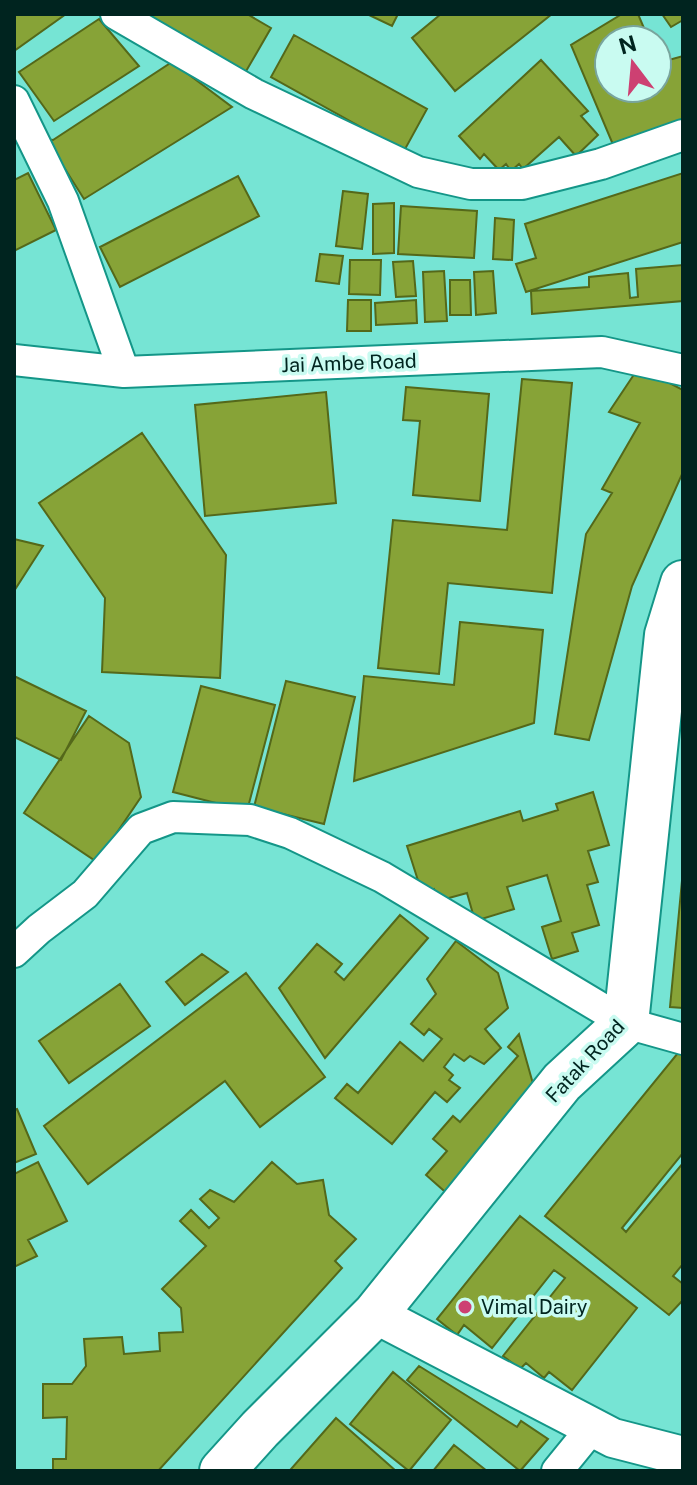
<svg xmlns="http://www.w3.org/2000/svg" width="697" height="1485" font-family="'Public Sans',sans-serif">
  <rect width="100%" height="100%" fill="#76e4d4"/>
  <path fill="#87a337" stroke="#54681a" stroke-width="2" d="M14,14H66L14,51Z
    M140,14H247L271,28L245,73Z
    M367,14H398L392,26Z
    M441,14H552L455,91L412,38Z
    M622,14H638L649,40H609V88H657V60L658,63L683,56V124L614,147L571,45Z
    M662,14H683V20L671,27Z
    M99,19L139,66L54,121L19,72Z
    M294,35L427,109L404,151L271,77Z
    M541,60L588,111L581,116L598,135L576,156L559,137L523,169L519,164L511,171L506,164L499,170L484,154L480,159L459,136Z
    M172,62L232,107L84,199L46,139L53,140Z
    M28,173L56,230L14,251V180Z
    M683,173V242L526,292L516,264L536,258L525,224Z
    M238,176L259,216L120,287L100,247Z
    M343,191L368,194L362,249L336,246Z
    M394,203V253L373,254V204Z
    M401,206L477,211L474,258L398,254Z
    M495,218L514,220L512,260L493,259Z
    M320,254L343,256L339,284L316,281Z
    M350,260H381L380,295L349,294Z
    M413,261L416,296L396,297L393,262Z
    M683,265V301L532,314L531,291L589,287V277L628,273L630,298L638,297L636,269Z
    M444,271L447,321L425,322L423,272Z
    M493,271L496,313L476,315L474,272Z
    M450,280H470L471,315H450Z
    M348,300H371V331H347Z
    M416,300L417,323L376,325L375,303Z
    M639,367L683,390V472L632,586L589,740L555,734L586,534L612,493L602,489L640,423L609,412Z
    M522,379L572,383L552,593L448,583L439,674L378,668L393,520L507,530Z
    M406,387L489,394L480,501L413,495L420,421L403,420Z
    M326,392L336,503L205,516L195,405Z
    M142,433L226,555L220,678L102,672L105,598L39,503Z
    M14,539L43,546L14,591Z
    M460,622L543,630L534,723L354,781L364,676L454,685Z
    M14,676L86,711L61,760L14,737Z
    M286,681L355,697L324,824L254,807Z
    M201,686L275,705L247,811L173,792Z
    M89,716L129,743L141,797L97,862L24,813Z
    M593,792L609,845L588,851L598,882L587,885L599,925L572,933L578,951L552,959L542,927L561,921L547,875L507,887L514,909L475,921L467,893L438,901L434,889L422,893L407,846L520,811L523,821L558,810L556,804Z
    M683,870V1008L670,1007Z
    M400,915L428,938L325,1058L279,988L317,944L342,964L335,972L344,980Z
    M456,941L498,973L508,1008L485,1029L501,1048L484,1064L470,1056L464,1061L454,1054L444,1067L453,1075L449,1080L460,1088L447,1102L435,1092L392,1144L335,1098L347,1084L358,1093L400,1042L423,1061L442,1039L429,1029L424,1035L411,1024L436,994L427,979Z
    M202,954L228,972L185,1005L166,982Z
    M246,973L325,1077L260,1127L225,1081L88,1184L44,1126Z
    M120,984L150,1026L69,1083L39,1041Z
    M519,1034L537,1098L451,1197L426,1175L447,1151L433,1139L453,1116L460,1122L518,1056L508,1047Z
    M682,1048L683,1153L622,1228L626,1232L683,1163V1264L673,1276L683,1284V1300L669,1315L545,1216Z
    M17,1109L36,1154L14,1163V1110Z
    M38,1162L67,1221L28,1240L37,1256L14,1267V1174Z
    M272,1162L297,1184L323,1180L329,1215L356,1239L335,1261L342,1268L158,1471H53V1459H66L67,1417L43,1418V1384H72L86,1366L84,1339L122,1337L124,1354L160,1351L159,1333L183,1332L181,1308L162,1289L206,1246L180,1221L191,1210L209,1228L219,1218L200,1199L210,1190L234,1202Z
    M520,1216L637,1308L572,1390L549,1372L544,1378L526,1363L520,1369L503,1356L565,1278L554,1270L492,1348L464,1325L457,1335L437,1319Z
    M419,1366L517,1427L521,1421L548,1439L520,1471L407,1380Z
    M393,1372L451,1420L409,1471L350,1424Z
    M336,1418L396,1471H294L291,1469Z
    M454,1445L487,1471H433Z"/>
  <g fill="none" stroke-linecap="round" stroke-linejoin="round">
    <g stroke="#149688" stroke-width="34">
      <path id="minor" d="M116,14L254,94L418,172L471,184H522L601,164L683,135
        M14,101L63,201L124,372
        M14,360L124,372L602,352L683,370
        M14,952L39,929L85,894L141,829L173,817L250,820L290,833L382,877L626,1023L683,1039
        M557,1471L592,1428"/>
    </g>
    <g stroke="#149688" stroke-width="42">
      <path id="tertiary" d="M375,1314L613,1438L683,1456"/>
    </g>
    <g stroke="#149688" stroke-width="48">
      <path id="secondary" d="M222,1471L260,1429L375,1314L562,1082L626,1023L667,635L683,583"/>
    </g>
    <use href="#minor" stroke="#fff" stroke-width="30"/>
    <use href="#tertiary" stroke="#fff" stroke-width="38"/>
    <use href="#secondary" stroke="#fff" stroke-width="44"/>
  </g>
  <circle fill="#cd4072" stroke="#c9fbf1" stroke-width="3" cx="465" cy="1307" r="8"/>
  <g text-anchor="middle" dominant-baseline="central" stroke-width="7" stroke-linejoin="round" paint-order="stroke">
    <g font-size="20" fill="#00241f" stroke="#c9fbf1">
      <text transform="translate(349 363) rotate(-2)">Jai Ambe Road</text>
      <text transform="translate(585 1061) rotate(-47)">Fatak Road</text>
    </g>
    <g font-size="20" fill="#00241f" stroke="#c9fbf1" text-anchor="start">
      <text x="481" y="1307">Vimal Dairy</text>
    </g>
  </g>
  <rect width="697" height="1485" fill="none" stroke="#00241f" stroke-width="32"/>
  <g transform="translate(633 64) rotate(344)"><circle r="38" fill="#c9fbf1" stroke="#79a59d" stroke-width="2"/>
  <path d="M0-6L14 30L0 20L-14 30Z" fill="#cd4072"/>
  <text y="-12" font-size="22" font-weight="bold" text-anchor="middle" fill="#00241f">N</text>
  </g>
</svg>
